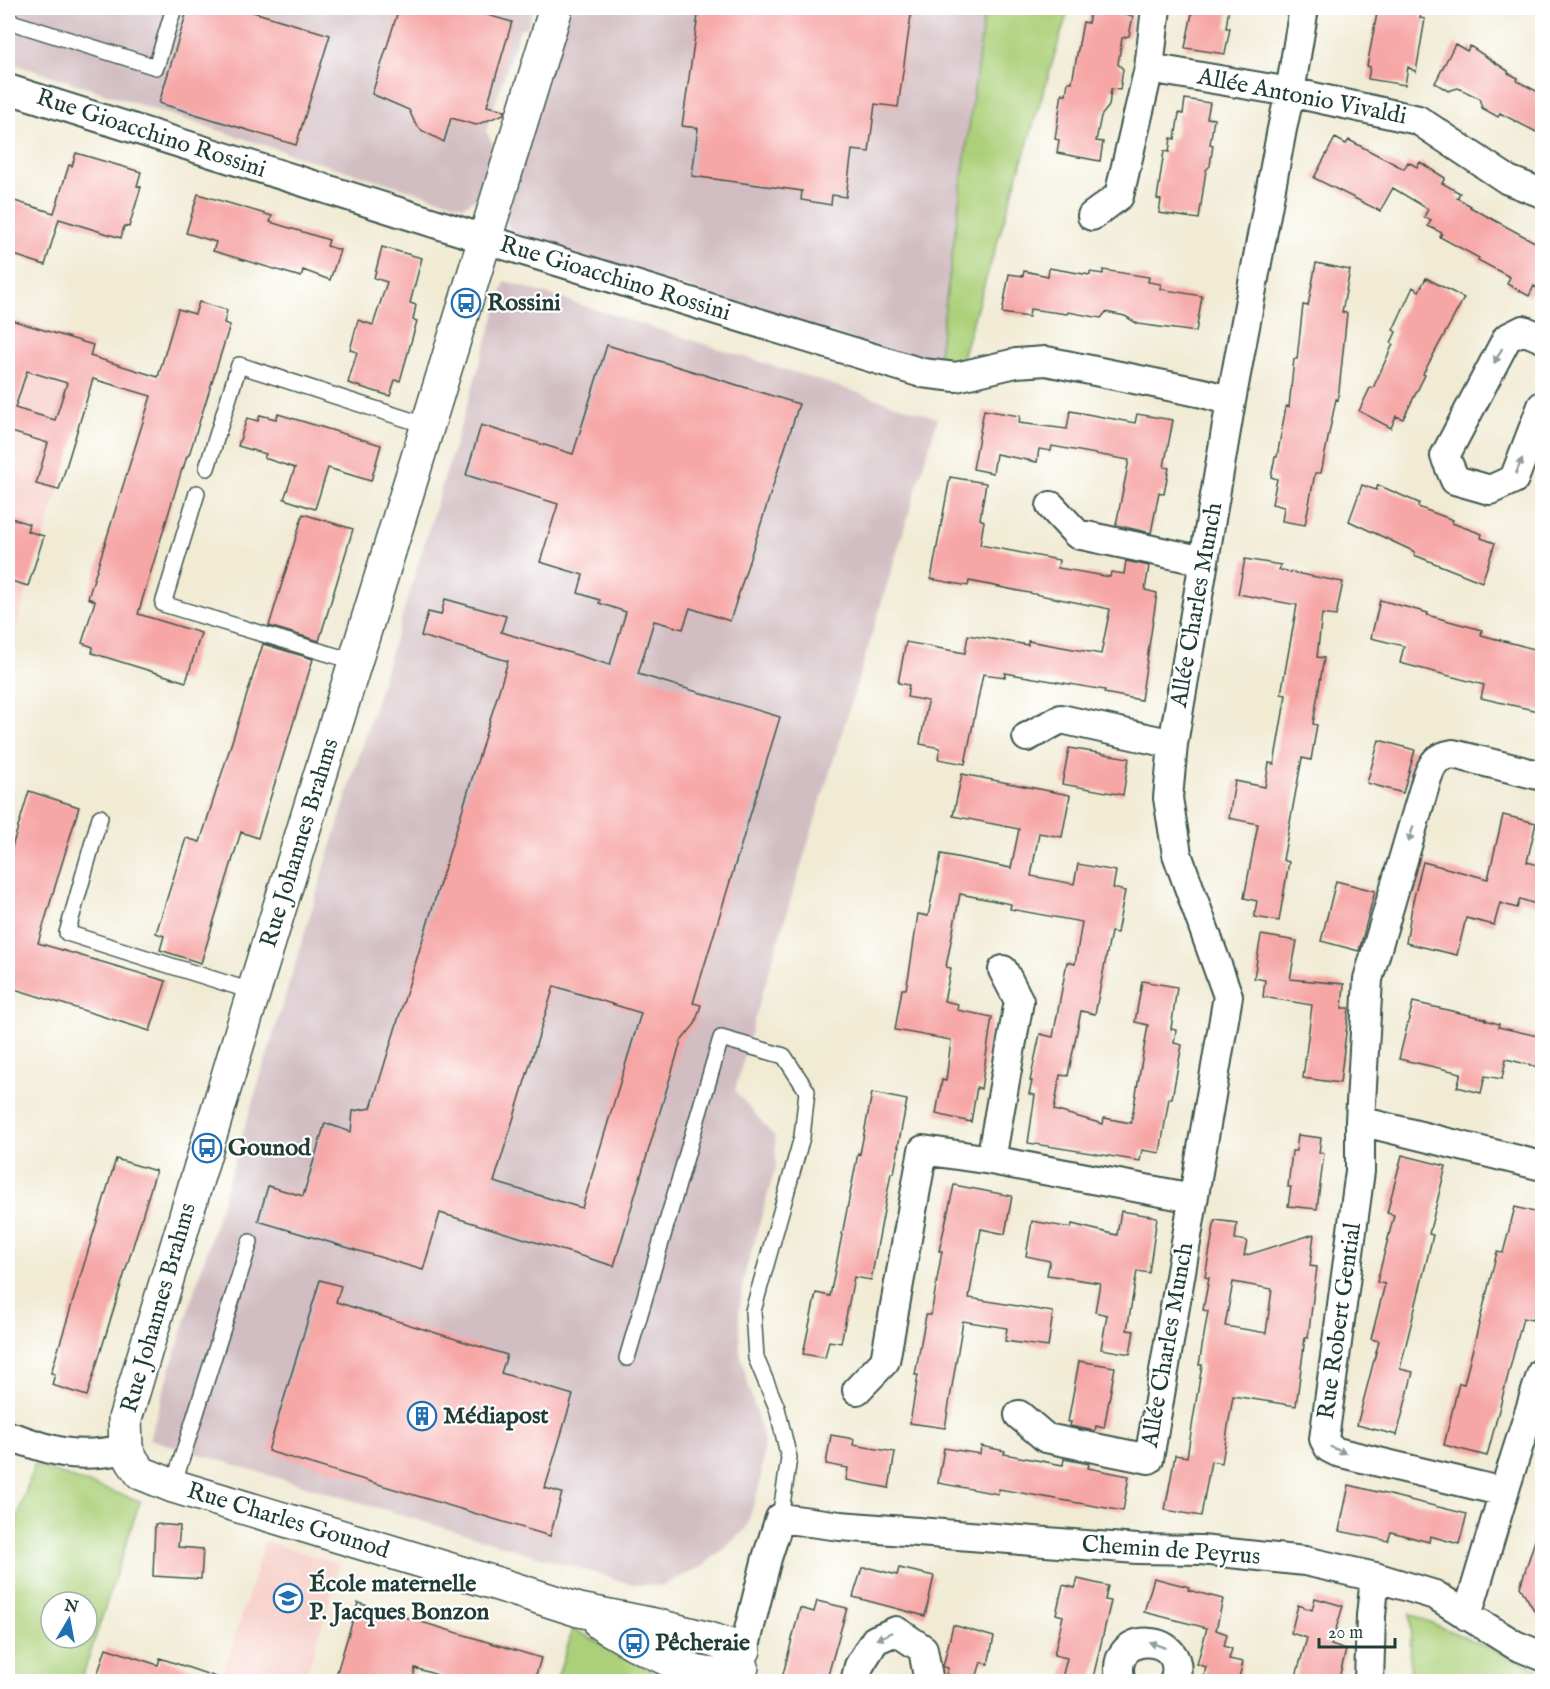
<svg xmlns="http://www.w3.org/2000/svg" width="1550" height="1689" font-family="'IM FELL English',serif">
  <rect width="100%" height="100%" fill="#fff"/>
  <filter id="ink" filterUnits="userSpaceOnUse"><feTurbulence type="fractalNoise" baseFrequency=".0167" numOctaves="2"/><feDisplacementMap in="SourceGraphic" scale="12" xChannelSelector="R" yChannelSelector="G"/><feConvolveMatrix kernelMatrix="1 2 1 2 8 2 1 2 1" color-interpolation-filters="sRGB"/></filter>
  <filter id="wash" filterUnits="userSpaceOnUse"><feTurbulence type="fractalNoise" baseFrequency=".008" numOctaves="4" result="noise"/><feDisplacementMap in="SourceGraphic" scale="24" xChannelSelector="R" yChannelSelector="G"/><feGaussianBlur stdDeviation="1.35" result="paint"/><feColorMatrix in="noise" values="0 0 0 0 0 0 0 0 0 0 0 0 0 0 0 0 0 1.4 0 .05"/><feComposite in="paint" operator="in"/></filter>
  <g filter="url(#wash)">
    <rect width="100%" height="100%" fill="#f1ebd4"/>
    <path fill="#f7d0ca" d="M8,319L93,345L78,396L87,399L8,653Z
      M265,1541L340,1564L305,1681H221Z"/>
    <path fill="#d2bec2" d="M8,8H534L527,28H520L486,131L493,145L478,197L464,206L313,161L8,62Z
      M567,8H988L937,365L518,236L509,228L506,217Z
      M505,281L938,418L755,1017L735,1091L775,1137L776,1166L744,1277L739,1311L740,1350L748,1384L764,1441L761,1480L746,1529L703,1566L662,1586L631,1584L149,1439Z"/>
    <path fill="#acd079" stroke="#668656" stroke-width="1.5" fill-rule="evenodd" d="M985,8H1069L959,367L938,360Z
      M34,1465L140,1501L81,1681H8V1548ZM51,1602H87V1638H51Z
      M1411,1614L1542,1671V1681L1410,1682Z
      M573,1629L656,1673L669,1681L556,1682Z"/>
    <g id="blocks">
      <path fill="#f6a6a5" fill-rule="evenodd" d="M188,8H240L330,35L296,145L159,103Z
        M399,8H463L512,22L487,106L505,110L504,114L476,125L451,118L444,142L421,130L415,123L409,110L372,94Z
        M699,8H912L898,107L875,104L869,152L852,150L846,197L832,195L831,205L801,200L802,191L692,176L698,128L682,126Z
        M1091,8H1118L1117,13L1133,16L1129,36L1122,38L1118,64L1123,69L1120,90L1111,89L1109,106L1101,116L1096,141L1103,142L1100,161L1057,153L1059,140L1055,139L1062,93L1066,95L1068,82H1072L1083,22L1088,23Z
        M1193,8H1229L1226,28H1230L1225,54L1185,48Z
        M1378,8H1422L1420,18L1425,19L1416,72L1408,67L1405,85L1368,79L1370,67L1367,66Z
        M1455,44L1467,51L1470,46L1508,71V73L1518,78L1517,81L1542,94V135L1500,113L1498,117L1482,108L1479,98L1458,88L1448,91L1435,83Z
        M1185,99L1210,103L1207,118L1214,119L1210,144L1213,145L1210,166L1206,170L1199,219L1159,213L1161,200L1157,199L1164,151L1169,152L1171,138L1175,139L1179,113L1183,114Z
        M1335,138L1346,144L1349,140L1404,169L1408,162L1417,167L1420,162L1445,178L1442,183L1460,193L1457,198L1471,206L1470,207L1542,246V292L1534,286L1529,296L1507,284L1510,277L1478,260L1479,258L1440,237L1442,233L1428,226L1431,220L1424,217L1428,209L1393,188L1380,211L1314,178Z
        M76,153L141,172L137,186L141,187L129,227L124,226L121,238L59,219L45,265L8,253V199L54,213L69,165L72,166Z
        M198,194L272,216L270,222L329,240L327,246L340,250L330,280L303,270L301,277L213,251L216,242L186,233Z
        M382,247L422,258L410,303L416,305L413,320L417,321L400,381L395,380L390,396L348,383L357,352L350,350L358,320L373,325L387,282L374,278Z
        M1316,263L1350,270L1342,312L1347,313L1338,400L1336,399L1321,473H1315L1305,525L1282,521L1284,507L1272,504L1277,479L1271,477L1275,457H1277L1286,406L1289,407L1294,359H1297L1303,305L1308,306Z
        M1049,268L1090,275V272L1103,274V270L1149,277L1148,282L1161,284L1160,289L1202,296L1196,332L1138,324L1125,316L1106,312L1101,318L1068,312L1067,314L1030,309L1029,317L1002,313L1009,274L1023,276L1024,271L1048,276Z
        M1426,278L1464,298L1423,374L1425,375L1403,419L1396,416L1391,428L1359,411L1370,388H1373L1393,344L1391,343L1396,332L1393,330L1413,287L1419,291Z
        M199,302L227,310L224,323L230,325L189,455L187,456L183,469H182L138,614L201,633L186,682L92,653L93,647L82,643L95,601L88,598L151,396L93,379L59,490L36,484L48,443L8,431V319L93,345L90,356L158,377L178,309L195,314ZM27,371L67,383L55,420L15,408Z
        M607,345L799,404L730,621L690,608L683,629L654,621L638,674L780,717L693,1003L701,1005L695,1024L681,1041L614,1266L440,1213L423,1270L258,1221L268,1186L303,1196L325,1123L351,1132L353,1111L371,1108L508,661L421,636L428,612L441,615L445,599L506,616L501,632L610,665L626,612L599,603L600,600L578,593L583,575L540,562L558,504L466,475L481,425L573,454ZM554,986L641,1013L582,1208L494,1182Z
        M984,410L1020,416L1019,423L1067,429L1070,411L1135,423L1137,414L1173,420L1164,467L1169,468L1164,494L1159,492L1151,533L1116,525L1129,460L1052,446L1051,451L1039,449L1037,462L996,454L993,473L973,469Z
        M278,414L381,445L371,481L328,468L315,509L284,499L295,468L264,458L266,454L238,446L247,418L258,421L260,415L276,419Z
        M950,477L986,483L980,519L984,521L980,545L1059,560L1058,568L1110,577L1111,572L1124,574L1126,561L1149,566L1145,590L1157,593L1141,700L1104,693L1105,690L1005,673V677L983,674L965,764L938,759L940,748L920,744L928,701L907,697L909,685L898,683L906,642L965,653L968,635L1028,645V641L1101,654L1110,609L969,581L968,586L931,579Z
        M1362,485L1376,490L1378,485L1419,503L1418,507L1453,520L1452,523L1482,534L1481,538L1495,543L1482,582L1414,555L1415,552L1349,521Z
        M303,514L353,529L319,641L269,626Z
        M8,517L29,524L27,531L44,536L28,586L8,580Z
        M1245,559L1281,565L1279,570L1343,582L1336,616L1322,614L1317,657L1324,658L1313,724L1317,725L1311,760L1302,758L1283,860L1289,862L1279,921L1254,917L1257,901L1244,898L1258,824L1229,818L1235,781L1265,787L1269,763L1274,764L1286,695L1281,694L1297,605L1238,594Z
        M1380,600L1428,613L1427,615L1482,630L1481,635L1542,651V712L1481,698L1484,685L1400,663L1404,646L1371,638Z
        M263,644L313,659L258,838L241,832L201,963L160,950L164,936L156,933L186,838L200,842Z
        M1379,740L1415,750L1403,793L1367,783Z
        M1069,748L1129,758L1123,795L1062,784Z
        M962,774L1070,795L1062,837L1039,833L1031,876L1074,884L1078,864L1116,871L1113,888L1125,891L1117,933L1111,932L1095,1014L1081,1011L1068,1076L1060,1075L1054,1110L1103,1124L1104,1118L1131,1123L1148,1025L1135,1022L1142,981L1177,987L1171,1029L1176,1030L1174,1043L1182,1045L1172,1098H1169L1160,1153L1142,1150L1140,1161L1028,1143L1035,1095L1029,1094L1032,1081H1030L1040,1034L1053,1037L1067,962L1075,964L1082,922L1010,909L1011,904L960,894L946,967L951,968L944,1001L958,1004L957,1010L992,1017L981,1089L977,1087L971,1122L936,1114L942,1080L946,1081L951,1040L895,1030L902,989H906L909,974L918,914L928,916L941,854L1011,868L1019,829L953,816Z
        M29,791L79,807L38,943L166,981L150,1031L8,987V860Z
        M1503,815L1536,823L1527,862L1542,866V906L1520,899L1517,908L1500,903L1494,925L1466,918L1457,955L1406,943L1413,901L1423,862L1488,879Z
        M1336,881L1375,891L1359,951L1321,941Z
        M1261,935L1297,941L1290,979L1344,984L1342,1008H1349L1340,1083L1303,1078L1312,1005L1263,997L1265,980L1254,978Z
        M1413,1002L1486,1019L1485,1020L1499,1024L1498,1027L1542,1037V1068L1506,1059L1502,1079L1485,1076L1481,1093L1457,1087L1461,1073L1399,1059Z
        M872,1093L907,1100L898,1147H899L894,1173H891L871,1280L854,1277L841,1343L829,1341L825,1358L803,1354L816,1293L830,1296L858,1153L860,1154Z
        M1298,1135L1321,1138L1319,1153H1324L1317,1209L1288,1206L1291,1187H1288L1292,1151H1296Z
        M1402,1155L1446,1166L1429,1234L1433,1235L1400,1369L1413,1372L1397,1435L1357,1425L1379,1341L1371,1339L1385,1284L1377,1282L1394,1215L1387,1213Z
        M116,1159L156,1171L87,1396L52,1385L55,1374L51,1373Z
        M954,1185L1012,1196L1005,1234L981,1229L969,1298L1053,1312L1048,1347L1005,1341L1007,1328L963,1321L945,1428L910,1423L918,1375H915L926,1315H931L942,1251H939Z
        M1515,1207L1542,1214V1261L1538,1281L1542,1282L1533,1320L1523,1318L1487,1456L1444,1445L1459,1383L1464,1384L1497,1252L1503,1253Z
        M1121,1211L1157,1217L1149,1273L1137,1271L1127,1330L1134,1331L1130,1354L1101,1349L1107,1315L1095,1312L1100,1283L1047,1275L1050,1261L1026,1256L1032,1221L1071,1228L1072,1224L1117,1235Z
        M1215,1220L1237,1223L1235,1239L1247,1241L1244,1256L1314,1234L1310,1266L1317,1267L1308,1338H1305L1296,1406L1233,1396L1222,1463L1211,1461L1201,1516L1165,1510L1175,1455L1187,1457L1202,1365H1199L1208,1311L1203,1310L1209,1278L1205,1277ZM1233,1282L1272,1289L1266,1333L1225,1326Z
        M320,1280L341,1286L336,1302L507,1355L501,1373L573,1395L545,1488L562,1493L550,1536L268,1451Z
        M1079,1361L1115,1367L1104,1428L1096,1426L1095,1431L1070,1426L1071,1422H1068Z
        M831,1435L854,1439L853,1445L895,1452L889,1488L846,1480L848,1468L826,1464Z
        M981,1446L1005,1451L1004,1454L1063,1465L1064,1459L1089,1464L1088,1468L1129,1476L1123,1511L999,1489L998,1494L938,1483L944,1448L980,1454Z
        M1349,1485L1467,1514L1459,1544L1430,1536L1429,1542L1391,1532L1388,1541L1339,1531Z
        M155,1524L180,1526L178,1547L203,1549L201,1579L153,1576Z
        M1538,1531H1542V1623L1520,1587Z
        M862,1568H870L897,1575L899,1568L934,1576L925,1616L853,1597Z
        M1154,1578L1189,1587L1188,1590L1223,1599L1216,1630L1227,1634L1224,1646L1232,1649L1229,1659L1243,1662L1238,1682H1203L1206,1667L1197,1664L1207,1628L1144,1612Z
        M1078,1579L1108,1586L1105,1600L1111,1601L1092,1682H1061L1067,1658L1054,1655L1063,1616L1056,1614L1063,1585L1075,1588Z
        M1315,1598L1343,1606L1331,1645L1346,1650L1338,1682H1305L1306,1678L1296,1676L1307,1638L1291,1633L1298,1605L1312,1610Z
        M817,1601L847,1608L826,1682H781L800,1608L814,1612Z
        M358,1603L541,1658L534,1682H460L415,1668L413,1682H334Z
        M953,1625L994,1637L988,1664L981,1662L975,1682H944L948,1668L943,1667Z
        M106,1648L158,1665L160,1658L219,1678V1682H95Z"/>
    </g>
  </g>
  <g filter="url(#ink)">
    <use href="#blocks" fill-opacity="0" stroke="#3e574c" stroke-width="1.5"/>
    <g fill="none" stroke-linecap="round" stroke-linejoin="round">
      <g stroke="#3e574c" stroke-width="18">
        <path id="lane" d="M8,21L156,67L174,8
          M207,468L239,365L428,426
          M197,493L163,604L356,662
          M100,817L67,933L254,992
          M627,1358L721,1038L784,1056L807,1091L802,1137L753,1311L756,1358L777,1408L789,1458L780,1518
          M173,1486L250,1242"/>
      </g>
      <g stroke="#3e574c" stroke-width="32">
        <path id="street" d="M1156,8L1149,68L1290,92L1418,120L1508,180L1542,193
          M8,89L485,239L922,373L956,377L1016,363L1046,361L1203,393L1231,401
          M1092,216L1119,196L1149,68
          M1542,338L1523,330L1507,338L1445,456L1455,480L1490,490L1514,479L1542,406
          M1051,506L1077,534L1204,561
          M1027,737L1061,719L1173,744
          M1360,1121L1368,979L1427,778C1433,762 1436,757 1453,754L1542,776
          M991,1160L1019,1001L1003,970
          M857,1390L885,1361L923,1150L991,1160L1193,1198
          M1019,1415L1046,1438L1149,1459L1228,996L1177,854L1168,798L1173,744L1231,401L1282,129L1290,92L1304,8
          M8,1436C26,1441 45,1449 63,1452C84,1456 106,1453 126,1449
          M1504,1492L1337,1452L1329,1448L1324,1439L1360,1171V1121L1542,1166
          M1467,1616L1504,1492L1542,1372
          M744,1650L767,1558L780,1518L840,1526L1137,1549L1201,1550L1305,1561L1375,1577L1435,1595L1515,1645L1542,1656
          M855,1682L859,1666L875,1640L896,1631L923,1649L928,1677L926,1682
          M1121,1682C1105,1627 1192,1632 1174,1682
          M1369,1682L1371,1616L1375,1577"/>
      </g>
      <g stroke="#3e574c" stroke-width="36">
        <path id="secondary" d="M556,8L237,1046L125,1419L126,1449L133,1462L141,1473L173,1486L501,1585L579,1610L654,1625L705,1638L744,1650
          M601,1624L634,1643L695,1672L707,1682
          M695,1672C712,1675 728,1680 742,1667"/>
      </g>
      <use href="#lane" stroke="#fff" stroke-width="15"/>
      <use href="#street" stroke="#fff" stroke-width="28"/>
      <use href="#secondary" stroke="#fff" stroke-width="33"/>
    </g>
    <defs><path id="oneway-solid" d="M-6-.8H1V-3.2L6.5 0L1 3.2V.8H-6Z" transform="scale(1.5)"/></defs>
    <g fill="#8f9e9a">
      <use href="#oneway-solid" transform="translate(1498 356) rotate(118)"/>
      <use href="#oneway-solid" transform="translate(1519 466) rotate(-68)"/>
      <use href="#oneway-solid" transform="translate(1411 834) rotate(106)"/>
      <use href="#oneway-solid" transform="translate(1338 1450) rotate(23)"/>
      <use href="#oneway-solid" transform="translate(884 1636) rotate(155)"/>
      <use href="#oneway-solid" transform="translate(1157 1645) rotate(-159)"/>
    </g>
  </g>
  <defs>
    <g id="bus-ring" transform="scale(1.5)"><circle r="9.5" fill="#fff" stroke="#1f6fb2" stroke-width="1.5"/><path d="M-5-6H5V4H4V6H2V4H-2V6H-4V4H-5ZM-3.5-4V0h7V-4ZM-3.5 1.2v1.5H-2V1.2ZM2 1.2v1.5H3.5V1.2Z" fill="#1f6fb2"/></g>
    <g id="building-ring" transform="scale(1.5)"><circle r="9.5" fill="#fff" stroke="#1f6fb2" stroke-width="1.5"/><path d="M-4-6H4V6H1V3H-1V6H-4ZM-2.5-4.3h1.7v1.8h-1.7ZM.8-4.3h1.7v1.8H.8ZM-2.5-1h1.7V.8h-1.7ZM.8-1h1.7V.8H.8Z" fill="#1f6fb2"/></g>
    <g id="school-ring" transform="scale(1.5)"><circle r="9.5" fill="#fff" stroke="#1f6fb2" stroke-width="1.5"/><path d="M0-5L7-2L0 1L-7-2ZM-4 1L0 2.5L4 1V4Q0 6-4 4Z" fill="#1f6fb2"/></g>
  </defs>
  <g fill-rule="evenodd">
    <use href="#bus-ring" x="466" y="303"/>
    <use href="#bus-ring" x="207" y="1148"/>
    <use href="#building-ring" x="422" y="1416"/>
    <use href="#school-ring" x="288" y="1598"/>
    <use href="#bus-ring" x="634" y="1643"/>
  </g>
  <g text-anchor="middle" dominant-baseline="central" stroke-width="4.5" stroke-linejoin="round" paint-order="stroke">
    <g font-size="24" fill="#1f3d34" stroke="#fff">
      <text transform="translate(1302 97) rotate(11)">Allée Antonio Vivaldi</text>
      <text transform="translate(151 134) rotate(18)">Rue Gioacchino Rossini</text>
      <text transform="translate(615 279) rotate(17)">Rue Gioacchino Rossini</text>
      <text transform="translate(1197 605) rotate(-80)">Allée Charles Munch</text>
      <text transform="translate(300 843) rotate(-73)">Rue Johannes Brahms</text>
      <text transform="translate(159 1308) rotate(-74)">Rue Johannes Brahms</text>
      <text transform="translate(1340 1321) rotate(-82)">Rue Robert Gential</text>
      <text transform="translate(1168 1345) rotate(-80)">Allée Charles Munch</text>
      <text transform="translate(288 1521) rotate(17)">Rue Charles Gounod</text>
      <text transform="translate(1171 1551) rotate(4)">Chemin de Peyrus</text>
    </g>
    <g font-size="24" font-weight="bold" fill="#1f3d34" stroke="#fff" text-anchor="start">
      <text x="487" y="303">Rossini</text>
      <text x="228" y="1148">Gounod</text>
      <text x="443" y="1416">Médiapost</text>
      <text x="309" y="1584">École maternelle<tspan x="309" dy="28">P. Jacques Bonzon</tspan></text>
      <text x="655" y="1643">Pêcheraie</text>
    </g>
  </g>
  <rect width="1550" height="1689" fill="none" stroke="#fff" stroke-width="30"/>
  <g transform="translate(69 1620) rotate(10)"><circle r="28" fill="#ffffff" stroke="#a5b1ae" stroke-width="1.5"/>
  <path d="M0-4.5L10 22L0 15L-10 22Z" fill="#1f6fb2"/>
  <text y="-9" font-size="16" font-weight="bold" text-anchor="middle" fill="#1f3d34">N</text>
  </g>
  <path d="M1319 1638v9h76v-9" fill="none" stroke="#1f3d34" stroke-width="3"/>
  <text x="1328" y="1638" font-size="18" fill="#1f3d34" stroke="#ffffff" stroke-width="4.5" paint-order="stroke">20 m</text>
</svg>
